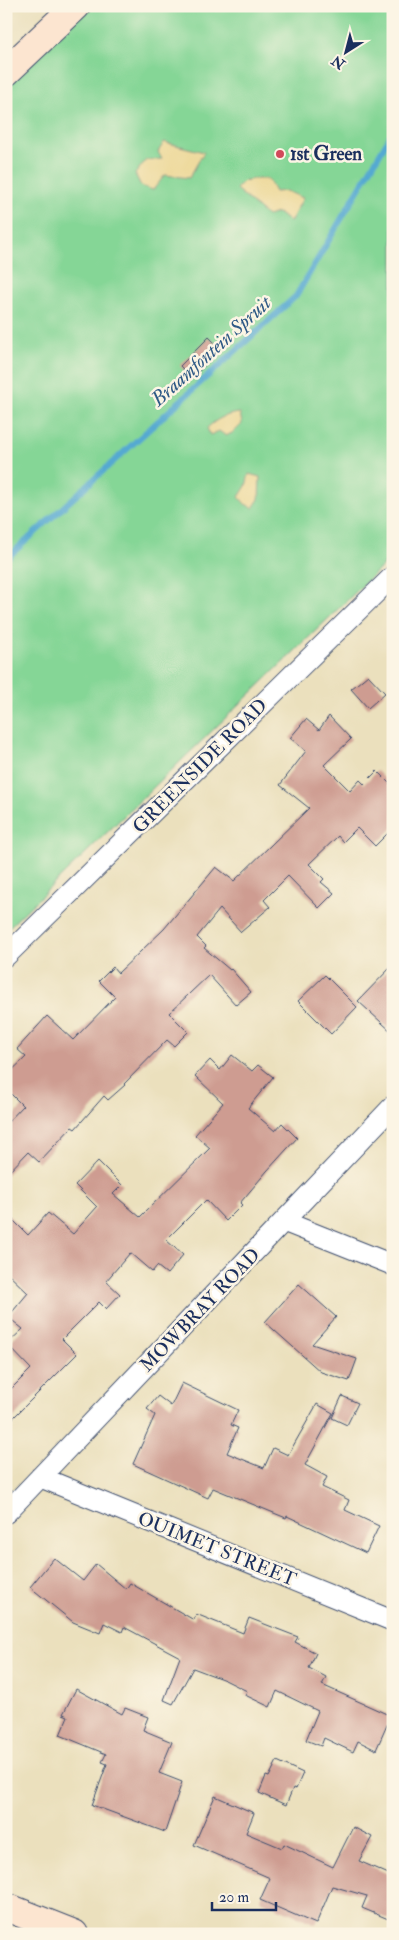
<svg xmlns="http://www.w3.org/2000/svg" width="399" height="1940" font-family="'IM FELL Double Pica',serif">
  <rect width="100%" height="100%" fill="#fcf5e5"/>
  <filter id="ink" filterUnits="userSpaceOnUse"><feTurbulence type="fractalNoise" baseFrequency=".02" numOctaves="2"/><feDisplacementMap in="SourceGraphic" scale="10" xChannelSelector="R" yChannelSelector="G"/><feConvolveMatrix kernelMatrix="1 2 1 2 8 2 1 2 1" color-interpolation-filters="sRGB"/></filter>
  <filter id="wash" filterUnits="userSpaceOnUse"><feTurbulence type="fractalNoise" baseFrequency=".0096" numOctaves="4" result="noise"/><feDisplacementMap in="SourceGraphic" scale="20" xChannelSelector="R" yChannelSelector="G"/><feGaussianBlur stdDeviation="1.12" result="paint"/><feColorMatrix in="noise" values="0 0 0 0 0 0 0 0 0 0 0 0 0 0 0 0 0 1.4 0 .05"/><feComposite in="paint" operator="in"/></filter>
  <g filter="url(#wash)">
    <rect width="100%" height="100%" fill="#ebe0bd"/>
    <path fill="#85d696" stroke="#50827a" d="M73,6H393V556L6,930V69Z"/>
    <path fill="#eeda9e" stroke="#84847e" d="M164,142L204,152L189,178L165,175L153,190L141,186L135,174L146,160L162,159L158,152Z
      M253,179H268L275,192L286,191L303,198L290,222L278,213L267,216L236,189L244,181Z
      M240,413L242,424L234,432L226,436L219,431L210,435L207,428C217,419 226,414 240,413Z
      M249,474L260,477L259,499L253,508L245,504L239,497L246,486Z"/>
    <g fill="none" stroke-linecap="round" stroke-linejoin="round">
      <path stroke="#55a9d1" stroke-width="6" d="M6,559L296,296L393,131"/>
    </g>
    <g id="blocks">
      <path fill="#ce9c91" d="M209,337L221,349L192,378L180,366Z
        M368,675L385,693L368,708L351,689Z
        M329,716L351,739L324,765L350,791L360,780L364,784L377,771L393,787V828L375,846L357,828L343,842L338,836L309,864L324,879L321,882L334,893L319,908L288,876L264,900L270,907L241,932L220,909L197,937L206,946L204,948L230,970L231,969L251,992L236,1005L209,975L169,1013L188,1032L174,1046L167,1040L124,1084L125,1085L108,1100L104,1096L75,1129L72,1127L39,1162L28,1152L6,1175V1124L23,1106L6,1089V1076L26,1057L17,1049L47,1016L73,1040L115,997L99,981L113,967L118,973L164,929L216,867L234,881L309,808L280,785L306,751L290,738L306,719L319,730Z
        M393,965V1033L358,1001Z
        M325,975L357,1007L331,1034L298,1001Z
        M232,1055L252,1071L258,1065L273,1077L248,1108L275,1131L282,1123L297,1138L267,1171L240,1203L242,1205L226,1221L206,1200L166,1240L183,1255L167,1274L157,1266L152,1272L130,1253L106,1281L120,1294L106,1309L99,1302L62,1339L77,1354L6,1425V1394L31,1369L7,1344L23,1329L8,1317L28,1293L6,1272V1213L28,1235L48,1213L73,1234L97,1207L75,1185L98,1161L122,1185L113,1194L140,1217L210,1148L195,1135L223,1103L195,1076L210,1060L220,1070Z
        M299,1284L336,1317L312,1344L357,1359L349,1381L321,1372L265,1322Z
        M182,1383L238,1410L231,1425L238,1428L227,1453L264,1468L273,1448L288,1455L317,1404L333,1413L305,1465L327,1477L322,1487L349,1500L345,1510L379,1526L366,1553L287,1516L286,1518L213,1488L208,1498L133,1464L155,1415L147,1409L158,1396L171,1406Z
        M342,1396L358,1403L347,1425L332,1418Z
        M54,1558L83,1581L96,1564L126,1589L130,1583L194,1620L196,1614L243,1633L249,1618L298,1637L295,1642L316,1653L309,1668L326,1677L322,1685L391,1716L376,1750L358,1741L353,1752L324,1738L321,1746L306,1740L318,1711L277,1691L270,1707L245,1695L247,1691L225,1680L193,1668L173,1704L164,1700L180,1657L124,1627L122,1632L104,1623L100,1633L73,1622L30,1587Z
        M76,1689L122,1714L125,1708L148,1717L143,1730L172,1742L159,1773L182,1782L165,1832L92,1805L107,1764L102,1762L106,1754L60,1735L68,1716L63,1714Z
        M277,1761L303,1773L296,1789L293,1788L286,1805L259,1793L266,1776L269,1777Z
        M215,1796L254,1813L246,1833L282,1848L284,1844L333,1867L353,1827L372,1837L359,1861L393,1876V1921L362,1908L367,1896L332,1886L316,1924L260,1900L270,1878L194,1845Z"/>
    </g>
  </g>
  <g filter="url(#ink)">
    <use href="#blocks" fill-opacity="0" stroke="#3a4a6c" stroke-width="1"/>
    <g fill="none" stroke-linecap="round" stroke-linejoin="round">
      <g stroke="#3a4a6c" stroke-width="22">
        <path id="street" d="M6,956L393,576
          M285,1222L393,1265
          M40,1477L393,1621
          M6,1513L393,1106"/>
      </g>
      <g stroke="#3a4a6c" stroke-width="30">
        <path id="secondary" d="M6,72L76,6
          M6,1907L74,1934"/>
      </g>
      <use href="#street" stroke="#fff" stroke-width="20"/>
      <use href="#secondary" stroke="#fce5d0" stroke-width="28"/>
    </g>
  </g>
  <circle fill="#d1495b" stroke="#fcf5e5" stroke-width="2" cx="280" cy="154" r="5"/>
  <g text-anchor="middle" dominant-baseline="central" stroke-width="5" stroke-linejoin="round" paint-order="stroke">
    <g font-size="19" font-weight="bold" fill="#1b2f5e" stroke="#fcf5e5" text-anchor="start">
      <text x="290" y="154">1st Green</text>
    </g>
    <g font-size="19" fill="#1b2f5e" stroke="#fcf5e5">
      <text transform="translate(200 766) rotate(-45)">GREENSIDE ROAD</text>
      <text transform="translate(200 1310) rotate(-46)">MOWBRAY ROAD</text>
      <text transform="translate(217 1549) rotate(22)">OUIMET STREET</text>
    </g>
    <g font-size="20" font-style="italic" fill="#2f5a86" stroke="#fcf5e5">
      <text transform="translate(211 351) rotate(-42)">Braamfontein Spruit</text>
    </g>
  </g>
  <rect width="399" height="1940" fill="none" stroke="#fcf5e5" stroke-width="25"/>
  <g transform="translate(346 52) rotate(216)" stroke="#fcf5e5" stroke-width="4" paint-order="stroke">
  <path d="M0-4L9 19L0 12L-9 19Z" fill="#1b2f5e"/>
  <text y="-8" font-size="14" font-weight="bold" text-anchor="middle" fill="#1b2f5e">N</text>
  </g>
  <path d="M212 1902v8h64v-8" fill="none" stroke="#1b2f5e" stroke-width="2.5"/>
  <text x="219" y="1902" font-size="15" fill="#1b2f5e" stroke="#fcf5e5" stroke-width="4" paint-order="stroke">20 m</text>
</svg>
